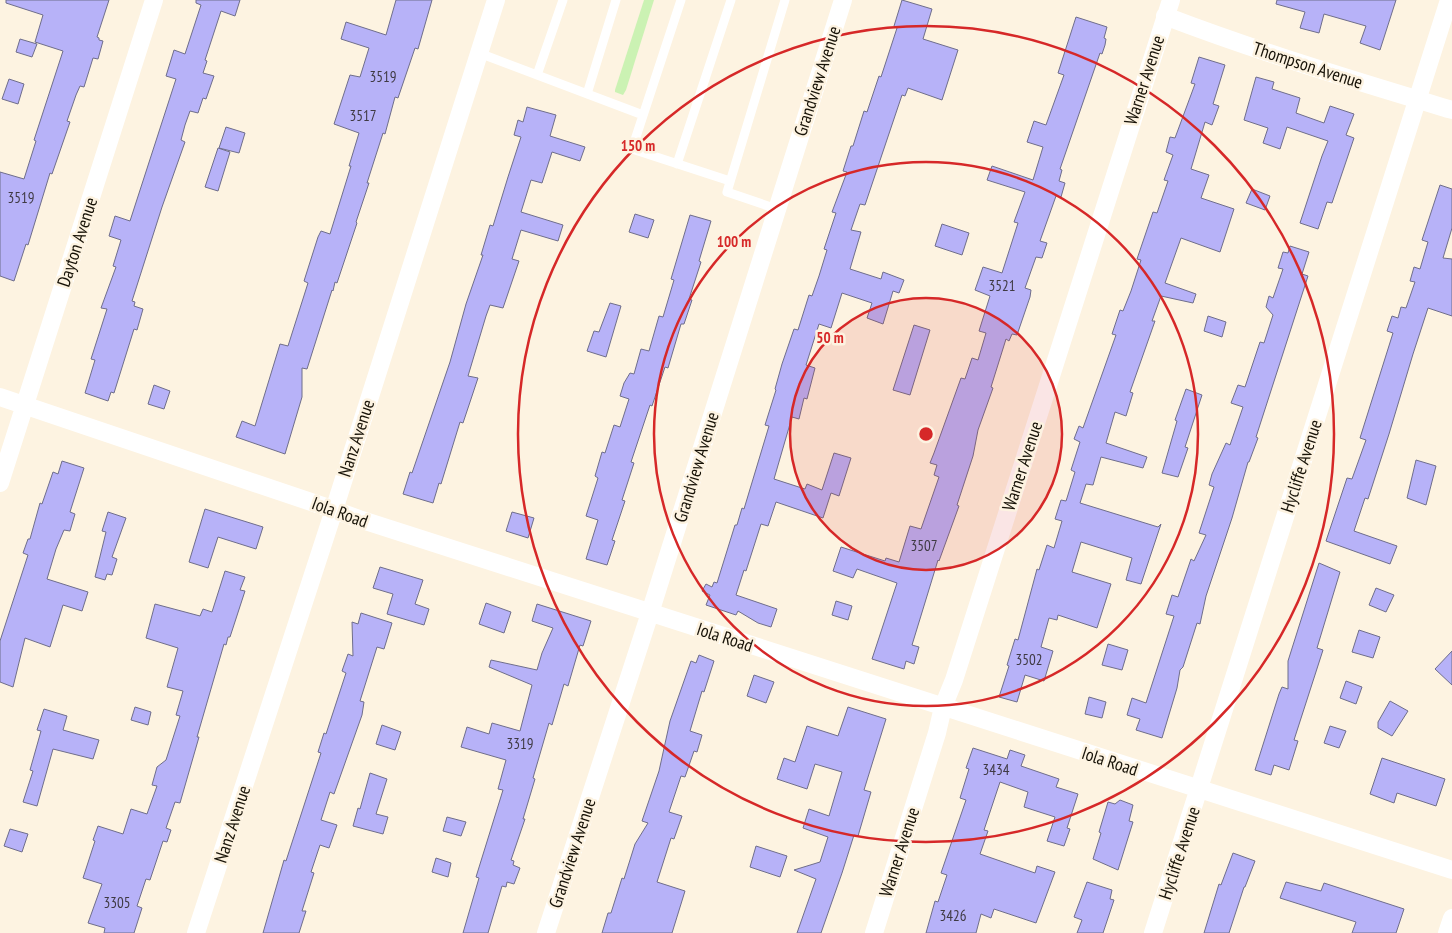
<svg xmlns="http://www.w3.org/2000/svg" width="1452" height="933" font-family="'PT Sans Narrow',sans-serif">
  <rect width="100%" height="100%" fill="#fdf3e1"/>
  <path fill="#cbf2b3" d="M644,0H654L626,90L623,95L615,92V90Z"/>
  <path fill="#b7b2f8" stroke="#6f6e8b" d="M6,0H109L97,37L99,38V40L103,41L98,59L93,58L84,87L80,86L76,95L67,121L70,122L52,174L50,173L28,245L26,244L14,281L0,276V172L24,179L36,141L34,140L63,51L35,42L43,15L6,3Z
    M196,0H240L235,16L221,11L205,60L207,61L203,73L214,76L206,99L203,98L198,113L190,111L185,125L181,140L185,142L162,207L132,301L135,302L134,306L143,309L137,330L134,329L114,393L111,392L108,401L85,393L95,360L91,359L107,309L101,308L116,267L113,266L121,240L109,236L115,216L130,221L176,79L166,76L174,50L185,54L201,5L196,3Z
    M396,0H432L418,49L415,48L398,98L395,97L385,134L383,133L367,183H369L356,222L357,223L337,283L335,282L333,291L332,290L307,369L302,368V397L285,454L236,437L242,421L255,426L280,344L288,346L308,283L304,281L318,237L321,231L330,234L351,166H349L359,133L334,124L350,75L360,77L369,48L341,39L346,22L386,35Z
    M902,0L932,9L923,39L958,50L942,100L908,88L905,96L902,95L865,205L860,204L851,230L861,232L850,269L881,279L883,272L904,280L899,293L893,291L883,324L867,318L872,303L842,293L831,328L819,324L806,365L815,368L807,399L804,398L799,419L792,417L774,479L805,489L807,484L822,490L834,453L851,458L839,496L831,493L823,518L776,502L768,526L761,524L746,571L744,570L736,595L777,609L771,627L758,623L738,611L736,615L706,605L710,595L702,591L706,584L712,587L714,582L717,583L735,525H737L742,508L744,509L769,426L765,425L776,390L775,389L782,364L794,329L798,330L809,295L812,296L819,276L827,250L824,249L836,213L832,212L847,172L843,171L851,146H853L864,111L867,112L879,76L881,77L897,28L894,26Z
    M1277,0H1396L1380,50L1360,43L1366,26L1324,14L1319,33L1300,28L1305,12L1276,4Z
    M1076,17L1107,27L1104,38L1106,39L1105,45L1102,54L1100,53L1060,169L1062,170L1059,181L1065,183L1061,197L1056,196L1040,241L1047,243L1042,258L1036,257L1025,288L1031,290L1030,297L1017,335L1012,334L1009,341L1006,339L991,387L993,388L978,430L973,456L957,505L959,506L939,561L938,560L912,645L919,647L914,664L906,661L904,669L872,659L897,583L857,569L853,578L833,571L841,547L885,561L886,558L899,562L910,526L921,529L939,477L934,475L937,465L930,463L934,453L961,378L965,379L972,358L978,360L986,333L979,331L990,296L975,290L983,267L1002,273L1018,223L1014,222L1025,192L987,180L992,166L1033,180L1043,147L1027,142L1034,121L1046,125L1064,75L1058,73Z
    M20,39L37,44L32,57L16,52Z
    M1199,57L1225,65L1213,104L1219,106L1212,125L1205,122L1191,169L1209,175L1201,198L1234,209L1220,252L1181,238L1165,283L1196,294L1193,303L1161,296L1152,321H1155L1130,392L1133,393L1126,416L1115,412L1106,443L1147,457L1143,468L1101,457L1093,485L1086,484L1080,503L1158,527L1161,524L1141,584L1126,580L1132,558L1081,542L1072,572L1111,584L1097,628L1058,615L1057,620L1049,618L1041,647L1053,651L1044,681L1025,675L1017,702L999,697L1009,666L1007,665L1015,639L1018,640L1037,569L1039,570L1047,545L1054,548L1062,521L1055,519L1061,500L1066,501L1067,498L1075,472L1071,470L1080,442L1074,439L1079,426L1083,428L1116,335L1112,334L1120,310L1123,311L1131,291L1141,260L1137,259L1153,212L1157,213L1168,181L1164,180L1173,155L1166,152L1170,137L1175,138L1195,84L1191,83Z
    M1256,77L1274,82L1272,89L1300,98L1296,113L1324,123L1330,106L1354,114L1346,135L1354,138L1332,203L1327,202L1318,229L1300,223L1322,156L1328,141L1287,127L1280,149L1263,143L1268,128L1244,120Z
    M9,79L24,84L18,104L2,99Z
    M527,107L556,115L550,136L585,147L580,161L552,152L542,183L531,180L521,212L563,225L558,241L521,230L512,259L519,261L503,308L490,305L486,316L468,376L478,378L463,423L460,422L441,484L439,483L433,503L403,494L410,472L412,473L450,362L466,304L483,255H481L490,225L493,226L508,177L521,137L514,135L518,120L523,122Z
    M226,127L245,133L239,153L219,148Z
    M218,148L230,152L218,191L205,187Z
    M1440,185L1452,189V228L1443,258L1452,259V316L1428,308L1413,354L1389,434L1368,499L1365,498L1354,531L1397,546L1390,564L1326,541L1347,478L1352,479L1366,440L1360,438L1393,333L1387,331L1392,316L1398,318L1401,307L1406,308L1415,282L1410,281L1414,267L1420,269L1428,242L1422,240Z
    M1252,189L1270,196L1265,210L1246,203Z
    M635,214L654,220L648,238L629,232Z
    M690,215L711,221L699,261L701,262L689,299L692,300L684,324H681L668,368L665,367L652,406L650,405L631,462L634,463L622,500L625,501L612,540L615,541L607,565L586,559L598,520L586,516L598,478L595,476L602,452L605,453L614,425L620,427L629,399L620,396L624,383L630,373L634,374L641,349L649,351L659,316L663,317L674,280L671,279Z
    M942,224L969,233L962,255L935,246Z
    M1290,246L1309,252L1302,274L1308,276L1256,437L1258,438L1249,462H1248L1232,518L1206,596L1200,624L1197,623L1183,667L1180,670L1177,688L1162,738L1136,730L1140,719L1127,715L1132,698L1146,703L1174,616L1166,614L1172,595L1178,597L1191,559L1194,561L1206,535L1199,533L1214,487L1209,485L1212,474L1226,443L1230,445L1243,407L1231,403L1238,385L1245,387L1260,342L1264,343L1273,315L1266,307L1269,296L1273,298L1283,269L1278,268L1283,252L1288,253Z
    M610,303L621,306L606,357L587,351L594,331L599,332Z
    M1208,316L1226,322L1222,337L1204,331Z
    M914,325L930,330L910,395L893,390Z
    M154,385L170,391L164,409L148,404Z
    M1186,389L1202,395L1185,447L1188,448L1178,477L1162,473L1177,421L1175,420Z
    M1416,460L1436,466L1426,505L1407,498Z
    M62,461L84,468L70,512L75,514L70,531L64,530L56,549L47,579L88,592L82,611L63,605L50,647L25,638L13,687L0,682V641L28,555L23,553L28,539H30L40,503L42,504L53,472L58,474Z
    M205,509L263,527L256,549L218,537L208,568L189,562Z
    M108,512L126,518L112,557L117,559L112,575L107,574L105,580L95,577L106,532L102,531Z
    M512,512L534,518L528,538L506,531Z
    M1319,563L1340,572L1317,648L1323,650L1294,740L1298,741L1289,770L1274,765L1271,775L1255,770L1279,694L1282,687L1288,689V661Z
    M380,567L423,580L415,604L429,609L424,625L387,614L393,594L373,588Z
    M225,571L245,577L240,590L245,591L230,637H228L226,645L224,644L197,737H199L180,803L175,802L166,828L171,830L167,842L163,841L150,880L146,879L137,906L142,908L134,933H104L105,928L88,923L102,884L83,878L95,841L93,840L98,826L123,834L131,809L147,814L157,786L152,785L157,767L166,760L180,716L176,715L183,691L167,687L178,648L146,638L155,604L200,616L203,609L212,612Z
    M1376,588L1394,595L1386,612L1369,605Z
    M836,601L852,606L848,620L832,615Z
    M486,603L511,612L504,633L479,624Z
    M537,604L591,621L583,646L580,645L568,686L564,684L552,725L549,723L533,778L535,779L523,819H525L511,860L514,861L513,865L520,868L514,884L507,882L506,887L502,886L488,933H463L479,878L476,877L503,790L498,789L506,760L461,747L467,727L489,734L492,723L520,731L532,685L489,667L491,660L537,670L542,653L553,628L532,621Z
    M361,613L392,623L384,649L377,647L360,701L364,702L362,715L334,794L330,792L321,820L337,825L329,848L320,845L311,872L314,873L302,911H306L299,933H263L284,860L286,861L321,753L318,752L324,733L326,734L346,673L342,671L348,654L353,656L352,622L358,624Z
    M1359,630L1380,637L1373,658L1352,652Z
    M1108,644L1128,650L1122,670L1102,665Z
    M1452,651V685L1435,669Z
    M699,655L714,661L704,692L702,691L690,731L702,735L697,752L694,751L685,777L681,776L669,812L682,816L674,839L671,838L657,882L685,891L672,933H602L608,913H611L622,878L624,879L635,844L648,823L642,821L659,771L670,721L691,661L696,663Z
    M754,675L774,682L766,703L747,696Z
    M1346,681L1362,687L1356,704L1340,698Z
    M1089,697L1106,702L1102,718L1085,714Z
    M1390,701L1408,711L1392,736L1378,728V722Z
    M135,707L151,712L148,725L131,720Z
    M848,707L886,719L864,790L871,792L858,836L854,835L842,873L821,933H797L816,879L794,870L820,862L828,837L803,828L809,809L829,816L842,772L815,764L807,789L777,779L784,758L795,762L807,726L838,736Z
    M44,709L67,716L63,730L99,740L93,759L53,749L37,806L23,802L33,771L30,770L41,731L37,730Z
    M382,725L401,732L395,750L376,744Z
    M1330,726L1346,731L1339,748L1324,743Z
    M973,748L1007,759L1010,750L1025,755L1021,766L1059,779L1056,787L1078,794L1067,828L1070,829L1064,846L1047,841L1055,817L1024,807L1028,792L1000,782L984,830L988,831L980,854L1035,873L1037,866L1055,872L1036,923L994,909L991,918L981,914L976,933H926L935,901L938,902L947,875L941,873L966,800L960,798L969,769L966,768Z
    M1382,758L1445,779L1436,806L1397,793L1394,803L1370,794Z
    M370,773L387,779L376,814L388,817L383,834L353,826L358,808L360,809Z
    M1120,800L1133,805L1129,821L1133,822L1118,870L1093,859L1101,833L1099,832L1108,802L1115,804Z
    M447,817L466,822L461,836L443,831Z
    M10,829L28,834L22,852L4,846Z
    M756,846L787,856L780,877L750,867Z
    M1233,853L1255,861L1245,887H1244L1229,933H1204L1219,884L1221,885Z
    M436,858L451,863L448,877L432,872Z
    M1087,882L1112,890L1110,899L1114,900L1103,933H1077L1082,920L1074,917Z
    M1286,882L1321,891L1324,883L1404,909L1396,933H1352L1356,922L1280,898Z"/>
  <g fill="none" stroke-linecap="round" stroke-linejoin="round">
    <path stroke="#fff" stroke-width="9" d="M681,0L632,149L730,181
      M479,53L643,115
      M537,75L563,0
      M587,94L616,0
      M677,164L731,0
      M777,209L727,192L785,0"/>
    <path stroke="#fff" stroke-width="18" d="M1165,16C1259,52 1356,81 1452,110
      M0,397L326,507L359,519L1452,870
      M0,483L154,0
      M196,933L334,510L496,0
      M546,933L650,613L843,0
      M874,933L937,733L943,707L954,680L1171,0
      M1153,933L1449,0
      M1447,933L1452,918"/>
  </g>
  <circle cx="926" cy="434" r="136" fill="#d62828" fill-opacity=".12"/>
  <g fill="none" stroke="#d62828" stroke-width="2.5">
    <circle cx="926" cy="434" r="136"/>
    <circle cx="926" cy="434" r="272"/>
    <circle cx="926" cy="434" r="408"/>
  </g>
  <g text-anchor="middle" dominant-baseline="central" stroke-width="5" stroke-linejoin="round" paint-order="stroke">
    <g font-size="15" fill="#3f3a43">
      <text x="383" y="76">3519</text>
      <text x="363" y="115">3517</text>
      <text x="21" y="197">3519</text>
      <text x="1002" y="285">3521</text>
      <text x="924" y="545">3507</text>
      <text x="1029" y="659">3502</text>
      <text x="520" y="743">3319</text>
      <text x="996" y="769">3434</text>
      <text x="117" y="902">3305</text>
      <text x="953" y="915">3426</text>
    </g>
    <g font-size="18" fill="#171207" stroke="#fdf3e1">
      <text transform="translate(1308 65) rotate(18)">Thompson Avenue</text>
      <text transform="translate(1144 80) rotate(-72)">Warner Avenue</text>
      <text transform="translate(817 81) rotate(-72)">Grandview Avenue</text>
      <text transform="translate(77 242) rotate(-72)">Dayton Avenue</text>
      <text transform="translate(356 438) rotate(-72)">Nanz Avenue</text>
      <text transform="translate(1022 466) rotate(-72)">Warner Avenue</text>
      <text transform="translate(1301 466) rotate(-72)">Hycliffe Avenue</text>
      <text transform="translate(696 467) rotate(-73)">Grandview Avenue</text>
      <text transform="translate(340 512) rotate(20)">Iola Road</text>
      <text transform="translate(725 637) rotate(18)">Iola Road</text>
      <text transform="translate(1110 761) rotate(18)">Iola Road</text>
      <text transform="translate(232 824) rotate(-72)">Nanz Avenue</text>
      <text transform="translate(899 852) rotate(-72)">Warner Avenue</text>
      <text transform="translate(572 853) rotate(-72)">Grandview Avenue</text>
      <text transform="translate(1179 853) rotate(-72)">Hycliffe Avenue</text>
    </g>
  </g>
  <circle cx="926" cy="434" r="8" fill="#d62828" stroke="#fdf3e1" stroke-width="2.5"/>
  <g font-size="15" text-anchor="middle" font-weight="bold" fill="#d62828" stroke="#fdf3e1" stroke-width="5" stroke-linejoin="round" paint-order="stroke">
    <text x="638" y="151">150 m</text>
    <text x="734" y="247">100 m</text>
    <text x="830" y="343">50 m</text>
  </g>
</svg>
